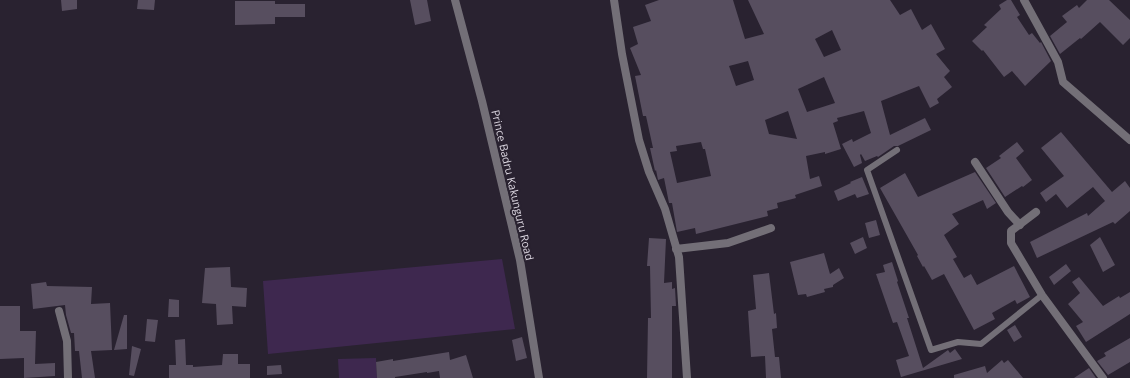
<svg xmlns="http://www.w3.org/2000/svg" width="1130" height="378" font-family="'Open Sans',sans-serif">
  <rect width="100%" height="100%" fill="#292230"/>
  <path fill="#3e284f" d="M502,259L515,329L268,354L263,281Z
    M376,358L377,378H339L338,359Z"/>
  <path fill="#574e5f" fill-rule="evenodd" d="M61,0H77V9L62,11Z
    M138,0H155L154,10L137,9Z
    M410,0H427L431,21L415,25Z
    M659,0H733L745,39L764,34L748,0H890L900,15L911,9L922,30L931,24L945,49L936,54L950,71L944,77L952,87L937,99L939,103L930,108L919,86L881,101L890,135L925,118L931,130L898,146H894L878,157L877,156L865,161L861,154L860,155L862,163L854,167L842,144L852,139L853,142L871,133L864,111L837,118L838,121L833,123L841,149L825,154V152L806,156L810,179L819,176L822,186L795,195L796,198L777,203L778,208L767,211L768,216L696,234L695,228L677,232L672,203H669L664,178L658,180L656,170L655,171L650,148H653L646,116H643L635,76L641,75L630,48L638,44L633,27L651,21L645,5ZM832,30L841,50L824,57L815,39ZM748,61L754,80L736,86L729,66ZM824,77L835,103L807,112L798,89ZM788,111L797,139L769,134L765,120ZM701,142L703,149H705L711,176L677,183L670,152L677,151L676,146Z
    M1007,0H1011L1020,15L1017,17L1029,35L1032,33L1040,43L1041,42L1051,61L1025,86L1012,71L1004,77L983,50L982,51L972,41L987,27L984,25L1001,9L999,5Z
    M1087,0H1109L1130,20V38L1123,45L1100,22L1081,39L1080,38L1060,54L1050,36L1067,22L1062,16L1077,5L1079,8Z
    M235,1H275V4H305V17H275V24L235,25Z
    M1061,132L1112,192L1125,181L1130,188V211L1115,224L1113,222L1037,258L1030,242L1087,213L1088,216L1105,201L1093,187L1067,208L1056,194L1046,202L1040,193L1064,176L1041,148Z
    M1017,142L1024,151L1016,158L1032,180L1023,187L1022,186L1005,197L986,168L1001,158L999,156Z
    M975,172L996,203L987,209L983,200L952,214L959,224L944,235L957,257L953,259L964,278L971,274L977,285L1014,266L1030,297L1017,304L1015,300L992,313L995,319L974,330L944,274L932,280L924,266L923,267L917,256L918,255L880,188L905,173L918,197Z
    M862,177L869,194L857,198L855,194L838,201L834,191L851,183L850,182Z
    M876,220L880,235L869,238L865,223Z
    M863,237L867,248L855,254L850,243Z
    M1100,237L1115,265L1103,272L1090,245Z
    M649,238L666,239L664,283L672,282V289L675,288L676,306H672V378H647L648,318H651L650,266H647Z
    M824,253L830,274L839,268L844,278L833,285V287L824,289L825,292L807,297L806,294L798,295L790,262Z
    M892,262L898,281L897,282L909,318H907L923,368L948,350L950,353L955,349L962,359L901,377L896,360L909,356L897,322L893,323L876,274L885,272L883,265Z
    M1066,264L1071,271L1054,285L1049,277Z
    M230,267L231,287L247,288L246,307L232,306L233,324L217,325L216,304L202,303L205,268Z
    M769,273L774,314L776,313L777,328L772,329L775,357H779L781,378H766L765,356L751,357L748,311L756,309L753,275Z
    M1079,277L1103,306L1119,296L1120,298L1130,292V314L1086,342L1076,326L1083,322L1068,304L1080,293L1072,282Z
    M46,282L47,286L92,287L91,304L110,303L112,350L91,351L95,378H82L79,351H75L74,333H71L66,315L65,305L33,309L31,284Z
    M169,299L179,300V317H168Z
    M0,306H20V331H36L35,364L55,363V376L24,378V358L0,359Z
    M124,315H127V349L114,350Z
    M147,319L158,320L155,342L145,341Z
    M1015,325L1022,337L1014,342L1007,330Z
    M522,337L527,358L516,361L512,340Z
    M1130,338V362L1108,375L1097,361L1106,356L1104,353Z
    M185,339L186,365H193V367L222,365L223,354H238V364H250V378H169V365H176L175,340Z
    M132,346L141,349L134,376L129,375Z
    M449,352L450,360L466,355L473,378H440L439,371L427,373V372L395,377V378H377L376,362L393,359V361Z
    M1002,360L1004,363L1008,360L1023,378H954V375L985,366L987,373Z
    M281,365L282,374L267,375V366Z
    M1089,368L1096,378H1074Z"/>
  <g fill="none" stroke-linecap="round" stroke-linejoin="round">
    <path stroke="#736f77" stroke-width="6" d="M897,150L867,170L931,350L958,342L981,344L1042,295"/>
    <path stroke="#736f77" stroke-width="8" d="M455,0L482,101L520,260L539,378
      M614,0L622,54L639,140L649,172L665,209L679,257L687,378
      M1024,0L1058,62L1063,82L1130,140
      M975,162L1008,212L1020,225
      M1036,212L1011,231V243L1042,295L1103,378
      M676,249L728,243L771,228
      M59,311L67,341L68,378"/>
  </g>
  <g text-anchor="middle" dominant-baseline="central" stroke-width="4" stroke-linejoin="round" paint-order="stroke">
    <g font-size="11" fill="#dcd7e1" stroke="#292230">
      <text transform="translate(513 185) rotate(77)">Prince Badru Kakunguru Road</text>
    </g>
  </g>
</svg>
